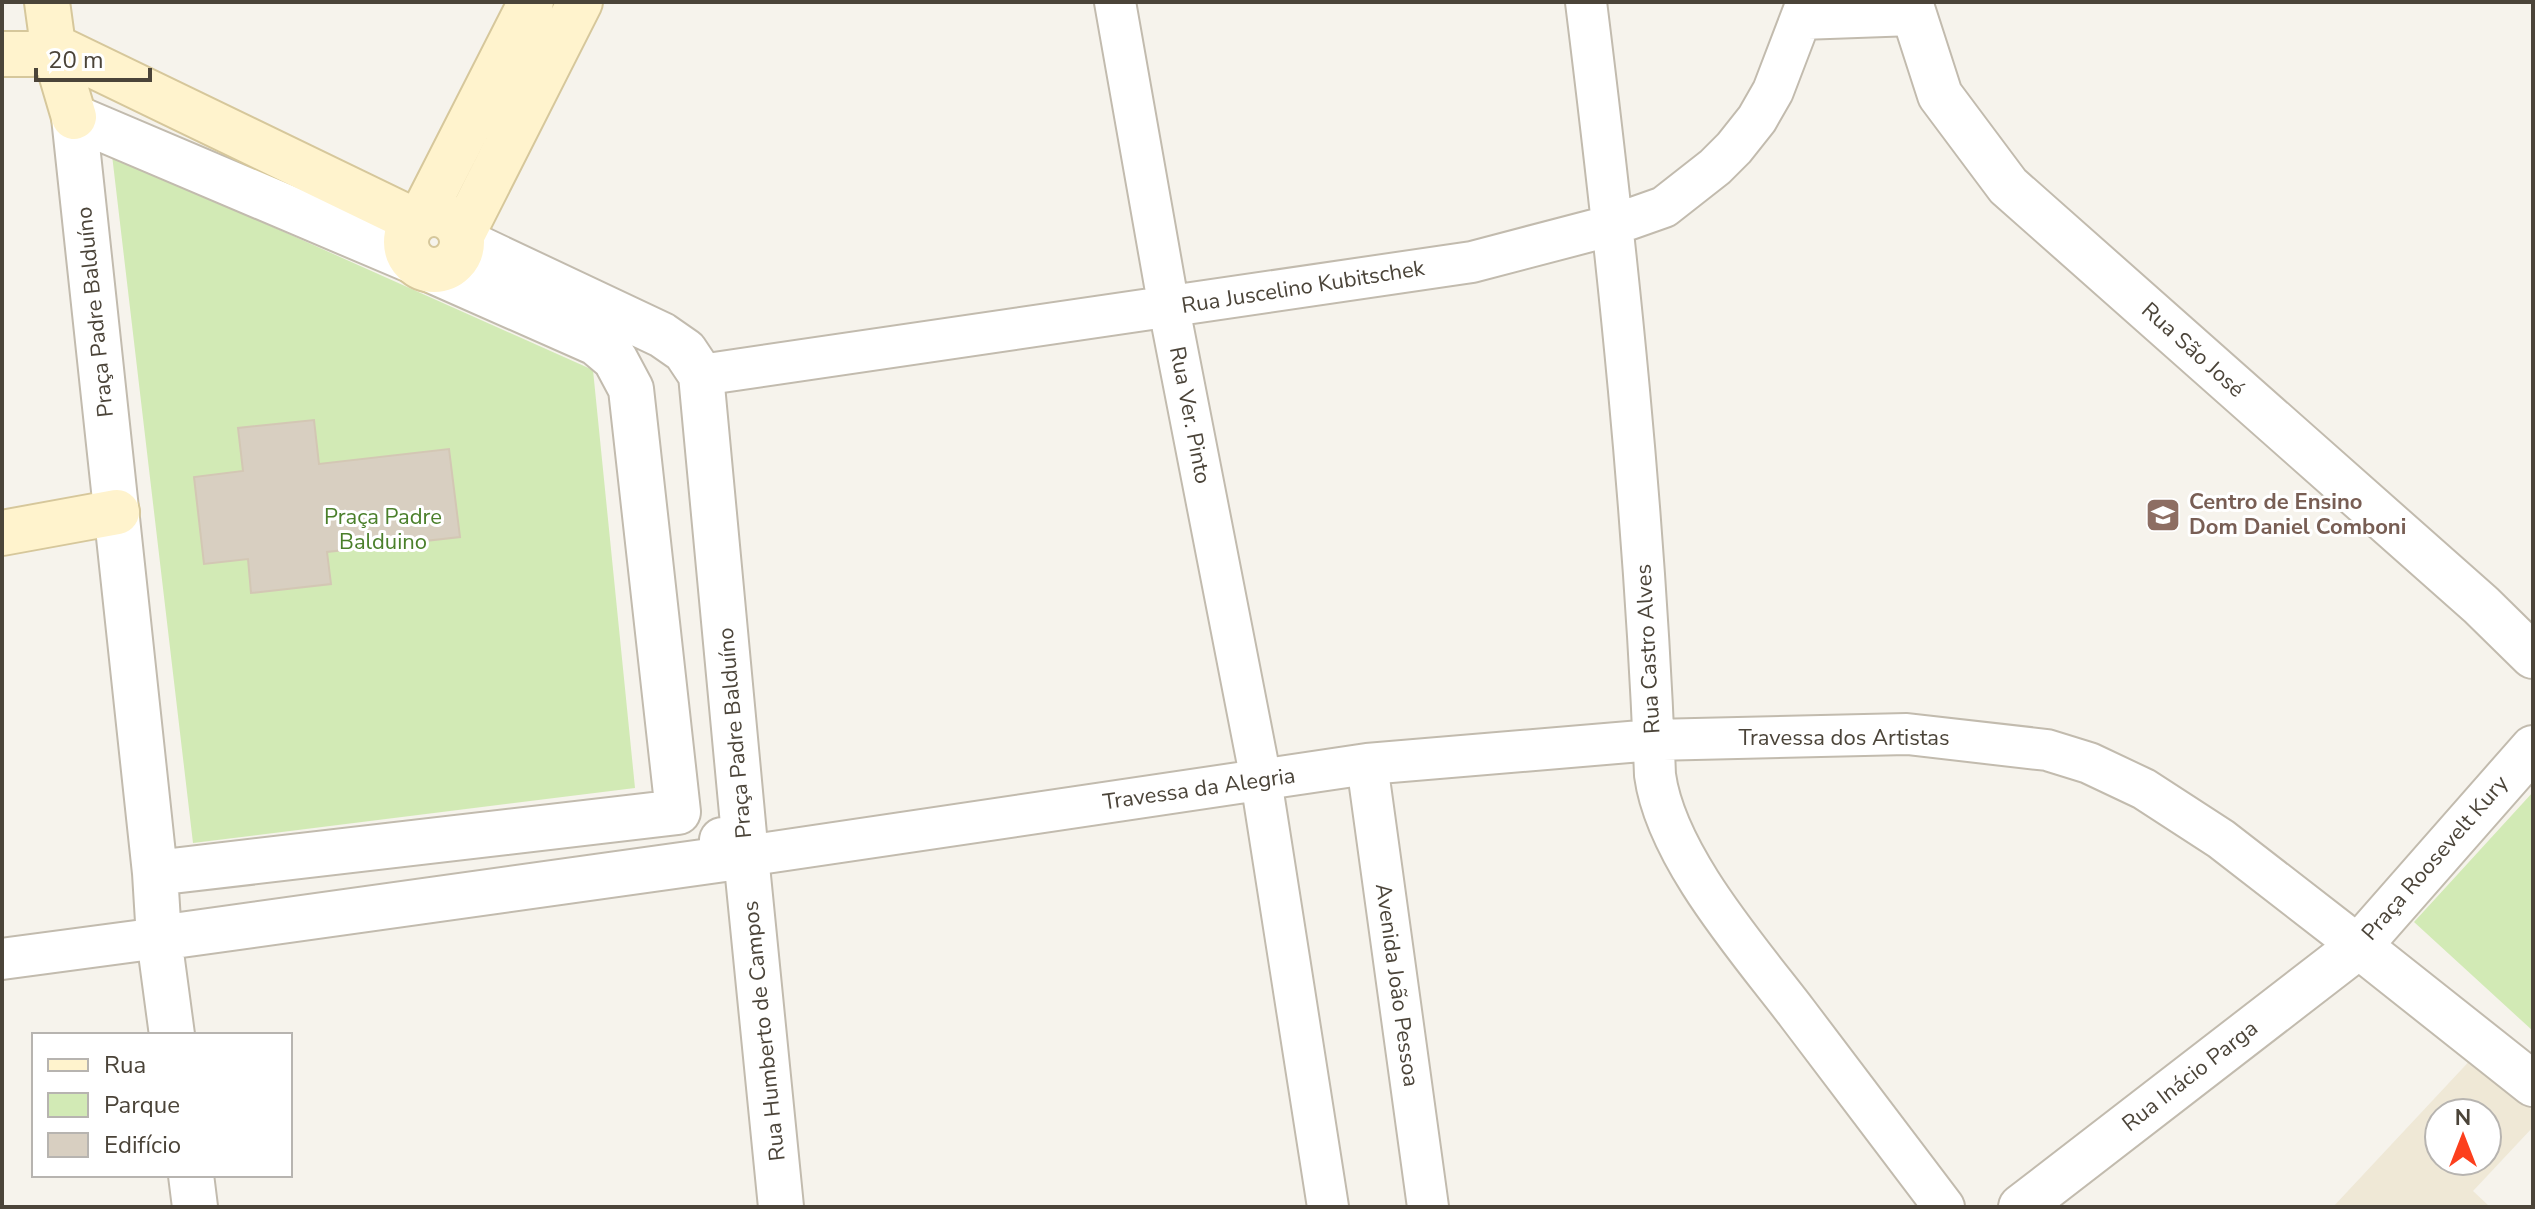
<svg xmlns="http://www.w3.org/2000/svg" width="2535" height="1209" font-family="'Nunito Sans',sans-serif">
  <rect width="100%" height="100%" fill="#f6f3ec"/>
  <path fill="#efe8d6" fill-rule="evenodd" d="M2476,1054L2533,1106V1127L2473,1191L2490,1207H2333ZM2439,1113H2487V1161H2439Z"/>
  <path fill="#d2eab5" d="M112,155L593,370L635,788L193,843Z
    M2533,792V1031L2414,922Z"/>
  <path fill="#d8cfc1" stroke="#d3c7b4" stroke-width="2" d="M314,420L319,464L449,449L460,537L327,552L331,584L251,593L248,559L204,564L194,477L243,471L238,428Z"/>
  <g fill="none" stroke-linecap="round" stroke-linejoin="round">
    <g stroke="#c2bbae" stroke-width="44">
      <path id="minor" d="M1115,2L1169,308L1261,780L1328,1207
        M1586,2C1618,259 1645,517 1655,775C1666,856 1748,949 1797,1013C1846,1078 1895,1142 1944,1207
        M1801,19L1913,15
        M701,375L1472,262L1613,225L1664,207L1715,167L1734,148L1757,119L1773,91L1807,2
        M1367,764L1428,1207
        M746,856L1367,764L1653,740L1907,734L2047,750L2089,763L2144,789L2221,839L2359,946
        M2,959L159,938"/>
    </g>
    <g stroke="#c2bbae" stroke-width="48">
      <path id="tertiary" d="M1910,2L1940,95L2008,186L2481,605L2533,656
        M413,261L74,117L155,873L678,812L631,389L615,359L596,343L431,270
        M2533,748L2359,946L2533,1084
        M722,840L746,856L781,1207
        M155,873L159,938L172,1035
        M159,938L746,856L701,375L685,351L662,335L463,241
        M191,1175L195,1207
        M2021,1207L2359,946"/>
    </g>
    <g stroke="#d6c79b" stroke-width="48">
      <path id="secondary" d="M47,2L53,46L74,117
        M2,54H32L53,46L415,221
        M406 242a28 28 0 1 1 56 0a28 28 0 1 1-56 0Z
        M422,216L531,2
        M462,235L580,2
        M2,533L117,512"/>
    </g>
    <use href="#minor" stroke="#fff" stroke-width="40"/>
    <use href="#tertiary" stroke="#fff" stroke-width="44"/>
    <use href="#secondary" stroke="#fff3cd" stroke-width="44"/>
  </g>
  <defs>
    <g id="school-square" transform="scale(1.8)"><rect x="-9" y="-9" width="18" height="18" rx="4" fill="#8d6e63" stroke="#fff"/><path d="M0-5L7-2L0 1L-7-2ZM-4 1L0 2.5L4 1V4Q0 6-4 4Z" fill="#fff"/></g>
  </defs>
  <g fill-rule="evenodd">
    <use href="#school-square" x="2163" y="515"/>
  </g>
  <g text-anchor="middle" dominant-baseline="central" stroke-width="6" stroke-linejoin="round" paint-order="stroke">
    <g font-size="22" fill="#4b4439" stroke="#fff">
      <text transform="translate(1303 287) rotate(-9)">Rua Juscelino Kubitschek</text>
      <text transform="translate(95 312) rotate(-96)">Praça Padre Balduíno</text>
      <text transform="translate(2193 350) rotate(42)">Rua São José</text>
      <text transform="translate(1190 415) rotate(79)">Rua Ver. Pinto</text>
      <text transform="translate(1648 649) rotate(-93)">Rua Castro Alves</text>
      <text transform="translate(735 733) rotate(-95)">Praça Padre Balduíno</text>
      <text x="1844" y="738">Travessa dos Artistas</text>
      <text transform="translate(1199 789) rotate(-8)">Travessa da Alegria</text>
      <text transform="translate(2435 858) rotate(-49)">Praça Roosevelt Kury</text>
      <text transform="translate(1397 985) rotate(82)">Avenida João Pessoa</text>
      <text transform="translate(764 1031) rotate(-96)">Rua Humberto de Campos</text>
      <text transform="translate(2190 1076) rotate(-38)">Rua Inácio Parga</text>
    </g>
    <g font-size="22" font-weight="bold" fill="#785e54" stroke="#fff" text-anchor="start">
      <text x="2189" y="502">Centro de Ensino<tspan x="2189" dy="25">Dom Daniel Comboni</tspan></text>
    </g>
    <g font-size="22" fill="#4a7f2a" stroke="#fff">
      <text x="383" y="517">Praça Padre<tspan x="383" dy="25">Balduino</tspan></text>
    </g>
  </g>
  <rect width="2535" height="1209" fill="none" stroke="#4b4439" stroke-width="8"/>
  <rect x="32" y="1033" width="260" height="144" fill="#ffffff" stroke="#b7b4b0" stroke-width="2"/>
  <rect x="48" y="1059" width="40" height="12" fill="#fff3cd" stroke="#b7b4b0" stroke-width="2"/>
  <text x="104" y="1073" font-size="24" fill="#4b4439">Rua</text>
  <rect x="48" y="1093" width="40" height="24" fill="#d2eab5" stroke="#b7b4b0" stroke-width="2"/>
  <text x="104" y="1113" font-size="24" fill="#4b4439">Parque</text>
  <rect x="48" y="1133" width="40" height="24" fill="#d8cfc1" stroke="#b7b4b0" stroke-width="2"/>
  <text x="104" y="1153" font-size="24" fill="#4b4439">Edifício</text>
  <g transform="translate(2463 1137)"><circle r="38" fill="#ffffff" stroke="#b7b4b0" stroke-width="2"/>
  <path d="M0-6L14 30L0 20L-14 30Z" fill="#fc3f1d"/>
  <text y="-12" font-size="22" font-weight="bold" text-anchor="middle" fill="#4b4439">N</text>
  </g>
  <path d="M36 68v12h114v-12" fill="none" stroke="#4b4439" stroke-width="4"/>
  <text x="48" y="68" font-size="24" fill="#4b4439" stroke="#ffffff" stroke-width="6" paint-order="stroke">20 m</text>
</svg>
